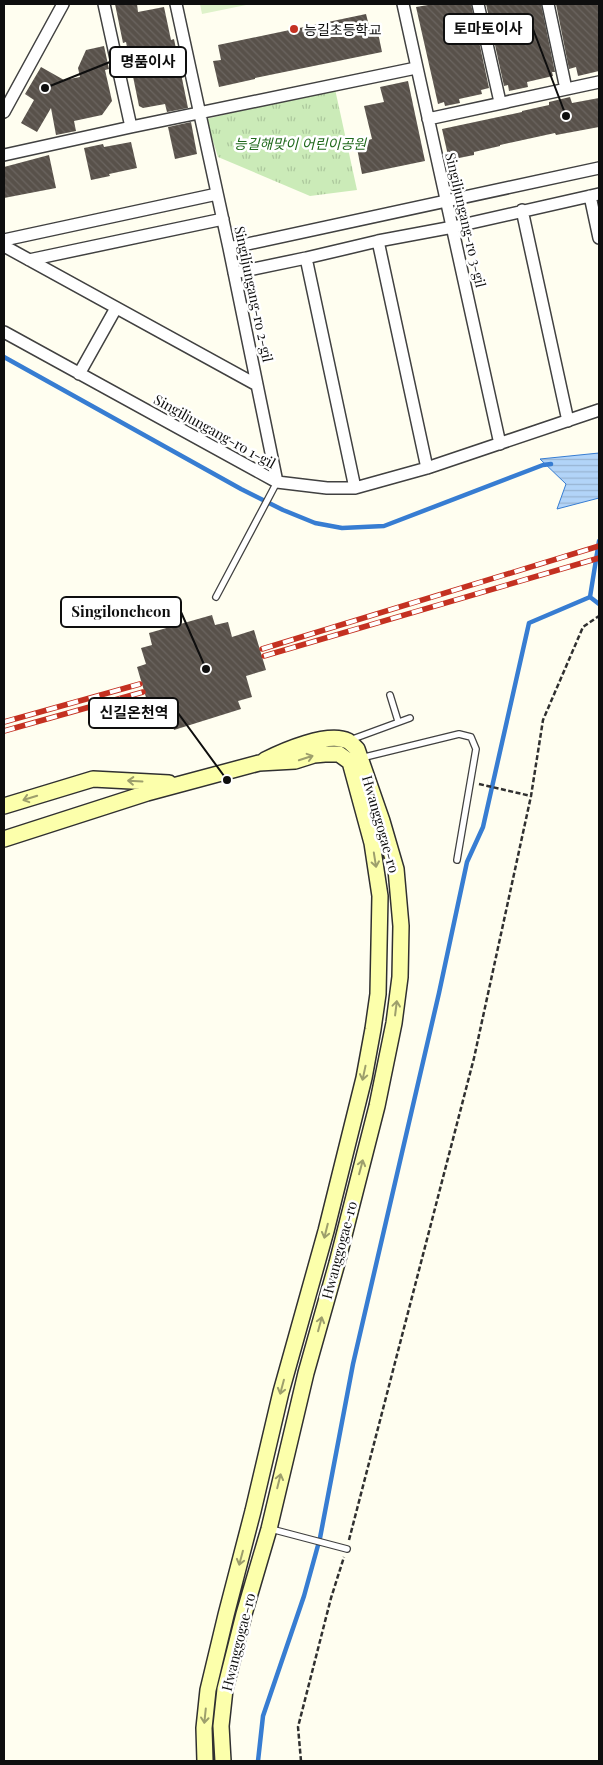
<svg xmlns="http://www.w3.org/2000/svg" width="603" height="1765" font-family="'Playfair Display','Noto Sans KR',serif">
  <defs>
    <pattern id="grass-tufts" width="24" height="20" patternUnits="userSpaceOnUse" patternTransform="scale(1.25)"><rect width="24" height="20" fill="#cbebb8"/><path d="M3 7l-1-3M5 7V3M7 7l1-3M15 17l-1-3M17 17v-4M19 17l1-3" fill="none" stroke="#adc89d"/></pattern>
    <pattern id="water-rules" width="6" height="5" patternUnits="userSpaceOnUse" patternTransform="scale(1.25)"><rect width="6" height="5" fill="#b2d4f8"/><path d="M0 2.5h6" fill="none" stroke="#98b5d3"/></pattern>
    <pattern id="building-back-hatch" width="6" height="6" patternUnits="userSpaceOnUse" patternTransform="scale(1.25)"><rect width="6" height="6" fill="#58514a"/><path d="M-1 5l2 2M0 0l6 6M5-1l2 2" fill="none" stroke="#6b6560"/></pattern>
  </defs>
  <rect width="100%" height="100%" fill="#fffef0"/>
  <path fill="url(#grass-tufts)" d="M335,89L357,190L310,196L218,157L206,119Z"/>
  <path fill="#def2ca" d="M200,4H251L202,14Z"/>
  <path fill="url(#water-rules)" stroke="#377dd2" d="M599,453V498L557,509L566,484L540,459Z"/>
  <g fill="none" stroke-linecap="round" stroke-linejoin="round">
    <path stroke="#377dd2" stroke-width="4.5" d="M4,357L241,489L283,510L315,523L342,528L384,526L543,465L551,464
      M590,597L599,541
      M590,597L599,604
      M258,1761L263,1716L304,1596L320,1538L353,1364L439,993L467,862L483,827L529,623L590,597"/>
  </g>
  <path fill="url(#building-back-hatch)" d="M115,4H137L138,12L164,7L171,40L174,39L188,108L167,112L165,104L143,108L139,106L126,42L123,43Z
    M434,4H471L489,88L481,90L482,94L459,99L460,103L445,106L444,102L438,104L416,7Z
    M486,4H541L555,72H552L553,76L527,82L528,87L509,91L508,85L504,86Z
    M556,4H599V71L578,76L576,67L569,69Z
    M366,14L370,30L377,28L382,52L255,78V79L219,87L213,61L221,60L218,45Z
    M104,46L109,69L105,70L112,101L102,115L74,121L76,131L56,135L51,108L37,132L21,123L34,100L25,94L41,67L64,80L80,77L78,68L86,50Z
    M408,81L425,161L362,174L356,143L372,139L364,106L384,102L380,87Z
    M570,97L572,103L599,98V127L556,135L555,133L500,145V146L474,152V155L449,160L442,129L522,112V111L549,105V102Z
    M191,122L197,154L175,159L168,127Z
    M131,142L137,168L109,174L110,176L91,180L84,148L103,144L104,147Z
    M49,155L56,188L4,198V167Z
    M212,615L215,625L228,622L232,637L254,630L266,670L246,676L252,697L238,701L241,709L174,730L172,723L155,728L137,667L146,664L141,648L152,645L149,633Z"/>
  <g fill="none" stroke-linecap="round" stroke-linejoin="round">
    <g stroke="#414141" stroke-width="8">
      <path id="service" d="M216,597L277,482
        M390,695L398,721
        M350,740L410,718
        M361,758L459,734L471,737L476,749L457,860
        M271,1529L347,1549"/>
    </g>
    <g stroke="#414141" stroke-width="14">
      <path id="minor" d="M104,4L131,127
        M176,4L229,248L277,482
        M403,4L500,444
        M478,4L500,102
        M548,4L566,89
        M4,112L63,4
        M428,119L599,82
        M4,155L131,127L416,68
        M590,196L599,238
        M522,210L568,421
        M4,240L217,194
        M378,241L427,468
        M4,246L257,385
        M229,248L599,168
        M306,258L355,488
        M29,260L223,219
        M234,273L306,258L378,241L453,227L599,194
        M4,332L277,482L327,488H355L427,468L599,410
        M79,374L116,308"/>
    </g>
    <g stroke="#303030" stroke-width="18">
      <path id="secondary" d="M4,806L93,779L169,783
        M4,839L147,793L259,763L295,761L314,755L325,754H339L350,762L372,843L380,896L378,994L373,1029L364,1078L326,1231L281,1392L253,1511L226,1615L208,1690L204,1728L205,1761
        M223,1761L221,1726L225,1689L244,1614L269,1529L306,1373L337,1263L377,1106L394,1023L400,977L401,926L396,869L382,821L357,749C354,746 351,743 348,741C328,731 283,751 265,760"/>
    </g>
    <path stroke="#303030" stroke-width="2.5" stroke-dasharray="5 2.5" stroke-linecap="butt" d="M479,784L531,796
      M349,1540L474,1058L531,796L543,720L583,627L599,616
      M301,1761L298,1727L331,1598L344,1557"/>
    <use href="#service" stroke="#fff" stroke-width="5.5"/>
    <use href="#minor" stroke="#fff" stroke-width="11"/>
    <use href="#secondary" stroke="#fcffab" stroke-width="15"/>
    <g stroke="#c43121" stroke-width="5.5">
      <path id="rail" d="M262,649L599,546
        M264,656L599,558
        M4,722L140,684
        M4,731L143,692"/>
    </g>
    <use href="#rail" stroke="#fff" stroke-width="4" stroke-dasharray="11" stroke-linecap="butt"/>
  </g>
  <defs><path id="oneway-shaft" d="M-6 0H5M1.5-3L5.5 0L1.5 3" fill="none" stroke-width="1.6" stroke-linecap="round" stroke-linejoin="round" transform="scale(1.25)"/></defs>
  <g stroke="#9d9f6c">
    <use href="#oneway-shaft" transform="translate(306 758) rotate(-18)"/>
    <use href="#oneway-shaft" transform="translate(135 781) rotate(-177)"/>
    <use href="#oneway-shaft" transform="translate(30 798) rotate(163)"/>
    <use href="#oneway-shaft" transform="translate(375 860) rotate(81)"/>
    <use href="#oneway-shaft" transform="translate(396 1008) rotate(-83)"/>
    <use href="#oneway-shaft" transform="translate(364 1073) rotate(102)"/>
    <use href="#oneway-shaft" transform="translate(361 1167) rotate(-75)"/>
    <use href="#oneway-shaft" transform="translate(326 1231) rotate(104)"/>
    <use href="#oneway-shaft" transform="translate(320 1324) rotate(-75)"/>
    <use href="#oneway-shaft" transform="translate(282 1387) rotate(105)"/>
    <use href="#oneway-shaft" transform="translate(279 1481) rotate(-76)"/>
    <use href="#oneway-shaft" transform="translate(241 1558) rotate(105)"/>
    <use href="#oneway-shaft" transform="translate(205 1716) rotate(96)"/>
  </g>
  <circle fill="#c43121" stroke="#fff" stroke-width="2" cx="294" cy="29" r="5"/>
  <g text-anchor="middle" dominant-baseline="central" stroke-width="5" stroke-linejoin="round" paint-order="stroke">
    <g font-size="14" fill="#0e0e0e" stroke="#fff" text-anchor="start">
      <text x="304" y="29">능길초등학교</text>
    </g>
    <g font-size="14" font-style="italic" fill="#20691c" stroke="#fff">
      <text x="300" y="143">능길해맞이 어린이공원</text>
    </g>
    <g font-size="14" fill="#0e0e0e" stroke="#fff">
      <text transform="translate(466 220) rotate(77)">Singiljungang-ro 3-gil</text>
      <text transform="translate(254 294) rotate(78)">Singiljungang-ro 2-gil</text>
      <text transform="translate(215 431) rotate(29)">Singiljungang-ro 1-gil</text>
      <text transform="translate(381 824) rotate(74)">Hwanggogae-ro</text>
      <text transform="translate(339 1250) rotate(-75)">Hwanggogae-ro</text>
      <text transform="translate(238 1642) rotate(-76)">Hwanggogae-ro</text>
    </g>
  </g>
  <path fill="none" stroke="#0e0e0e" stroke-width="2" d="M566 116L533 29M45 88L110 62M206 669L181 612M227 780L178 713"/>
  <g fill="#0e0e0e" stroke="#fff" stroke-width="2">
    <circle cx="566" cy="116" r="5"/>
    <circle cx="45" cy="88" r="5"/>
    <circle cx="206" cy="669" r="5"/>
    <circle cx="227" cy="780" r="5"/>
  </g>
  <g fill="#fff" stroke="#0e0e0e" stroke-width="2">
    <rect x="444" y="14" width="89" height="30" rx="5"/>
    <rect x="110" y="47" width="76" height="30" rx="5"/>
    <rect x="61" y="597" width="120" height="30" rx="5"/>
    <rect x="89" y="698" width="89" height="30" rx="5"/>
  </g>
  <g font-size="15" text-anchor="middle" font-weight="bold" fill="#0e0e0e">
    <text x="488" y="34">토마토이사</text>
    <text x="148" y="67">명품이사</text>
    <text x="121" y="617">Singiloncheon</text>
    <text x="134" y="718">신길온천역</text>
  </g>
  <rect width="603" height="1765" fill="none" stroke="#0e0e0e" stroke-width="10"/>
</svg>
